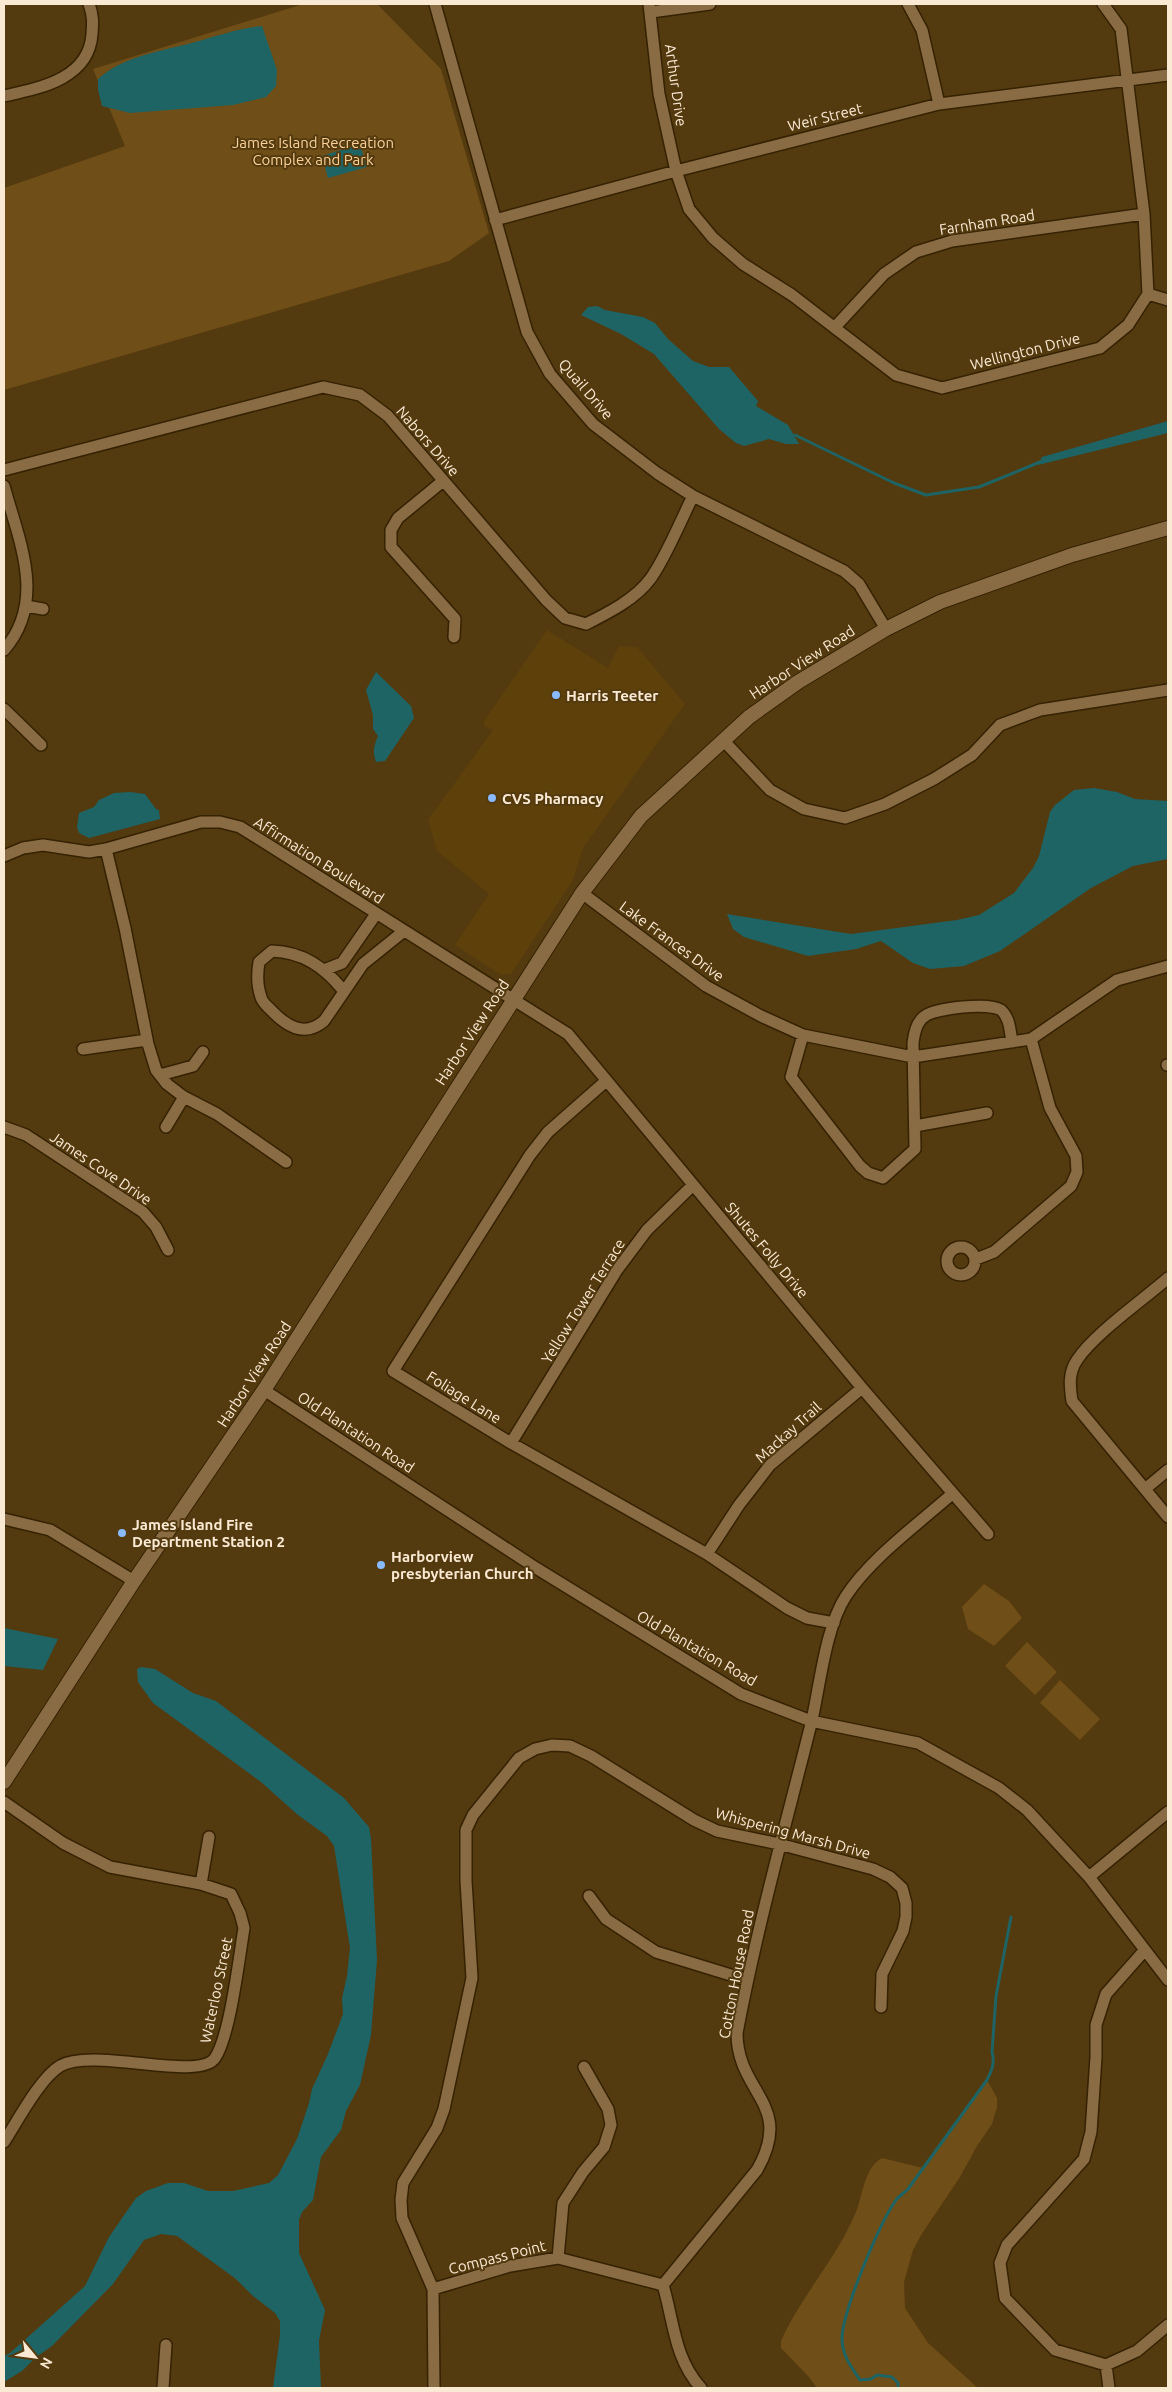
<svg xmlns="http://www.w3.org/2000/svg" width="1172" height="2392" font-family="Ubuntu,sans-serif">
  <rect width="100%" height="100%" fill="#543a0f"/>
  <path fill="#5e400b" d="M547,630L608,668L619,646L637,647L685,704L583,848L573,880L511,974L501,975L455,945L489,894L437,851L428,820L493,730L484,726V721Z"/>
  <path fill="#6f4e17" d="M303,4H377L441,69L489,233L449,261L4,390V188L125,146L93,69Z
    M984,1584L1009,1601L1022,1618L994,1646L968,1629L962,1607Z
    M1027,1642L1057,1672L1035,1695L1005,1666Z
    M1060,1680L1100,1719L1080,1740L1040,1703Z
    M987,2080L997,2098V2107L992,2124L977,2146L960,2177L923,2232L913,2250L904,2282L905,2308L928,2343L978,2388H817L809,2377L781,2348V2341C801,2296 837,2258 856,2212C863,2195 864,2168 882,2158L923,2168Z"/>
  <path fill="#1e6464" d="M262,26L277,70L276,86L266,97L233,105L130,113L102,106L98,90V79C123,56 163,51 195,42C217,36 239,28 262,26Z
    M360,144L367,167L328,178L322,156Z
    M597,306L605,310L643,317L655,323L668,339L693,361L709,367H729L758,401L756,406L788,425L799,444H786L769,439L744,446L736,443L719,429L654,354L621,334L581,315L588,307Z
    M1168,421V433L1038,465L1042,457Z
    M376,672L411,706L414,718L385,761L376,762C372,751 374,746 378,736L373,729V715L366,690Z
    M1094,788L1117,792L1135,799L1168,801V859L1133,866L1091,888L1000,951L964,966L930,969L913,963L881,941L856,949L808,956L744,937L733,929L727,914L851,934L957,920L979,915L1014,893L1033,868L1039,856L1050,812L1055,805L1074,790Z
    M130,792L145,794L156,809L159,810L160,819L89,838L79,833L77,827L79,813L94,807L99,800L114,793Z
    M4,1628L58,1639L43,1670L4,1666Z
    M141,1667L155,1669L193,1693L216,1701L344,1798L369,1827L371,1839L377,1960L371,2035L360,2085L346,2111L341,2130L321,2157L313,2200L302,2212L299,2220V2253L325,2310L319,2341L321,2388H273L280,2335V2321L275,2313L253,2296L236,2279L177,2236L161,2234L144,2240L113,2284L52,2346L35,2358L22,2371L4,2382V2356L10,2353L85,2286L109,2237L136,2198L146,2191L168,2183H184L208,2191H233L269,2183L278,2175L297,2139L309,2103L312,2089L328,2054L343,2014L342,1998L347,1976L350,1948L334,1846L327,1836L298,1815L261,1782L153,1703L138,1682L137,1669Z"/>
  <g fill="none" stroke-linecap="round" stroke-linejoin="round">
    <path stroke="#1e6464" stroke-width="3" d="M795,435L894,483L926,495L979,487L1040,462
      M898,2388V2383L892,2377L877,2375L871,2379L860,2380C851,2367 842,2355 842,2338C843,2310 879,2224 896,2200C899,2196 904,2193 908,2189L987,2080C992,2070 995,2063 992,2052L996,1996L1011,1917"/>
    <g stroke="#352202" stroke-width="14">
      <path id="minor" d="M435,4L527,332L550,374L593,424L657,473L693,496L844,571L859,584L886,629
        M649,4L659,94L676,171L689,209L713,238L743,264L792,295L896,375L942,388L1100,348L1128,325L1148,294L1144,214L1121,29L1103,4
        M908,4L922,30L939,104
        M651,12L710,4
        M4,96C40,88 89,79 92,34C93,22 93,15 89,4
        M495,220L676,171L939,104L1168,75
        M1148,294L1168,300
        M835,327L884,274L916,252L952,241L1144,214
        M4,470L323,387L360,395L388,416L546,600L565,618L586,624C608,613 636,599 651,578C666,557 681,520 693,496
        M443,481L398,518L391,530V547L455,619L454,637
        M4,486C19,541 47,601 4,650
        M26,606L43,609
        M4,709L41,745
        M723,740L770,790L804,809L845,818L885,804L934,779L972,755L1000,725L1040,710L1168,690
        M106,849L125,928L148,1044L156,1070L167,1084L184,1097L217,1114L286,1162
        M4,856L23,848L43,845L89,852L106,849L201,822H220L240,827L568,1034L862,1388L988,1534
        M582,893L706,986L761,1016L803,1035L913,1057L1031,1039L1117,980L1168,966
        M324,970L342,963L376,914
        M343,990C324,967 303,952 272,951L259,962C257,974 257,986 261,997C262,1002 267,1006 270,1009C286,1026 304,1038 324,1021L363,964L404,931
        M803,1035L791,1077L860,1166L868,1173L883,1178L915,1149L913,1043C914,1034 917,1021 925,1016C936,1008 989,1002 1001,1010C1010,1018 1010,1031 1012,1042
        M83,1049L147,1040
        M1167,1065H1168
        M160,1075L193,1066L203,1052
        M606,1081L548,1132L530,1155L393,1371L511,1443L707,1554L787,1608L807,1618L834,1623
        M915,1126L987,1113
        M4,1127L26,1135L143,1212L156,1227L168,1250
        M166,1127L184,1097
        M947 1261a14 14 0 1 1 28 0a14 14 0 1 1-28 0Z
        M976,1259L994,1252L1071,1186L1077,1172L1076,1156L1050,1108L1031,1039
        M1168,1278C1143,1300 1094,1334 1077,1360C1068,1373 1070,1387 1072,1401L1168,1517
        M264,1390L536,1568L741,1694L811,1721L918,1743L999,1788L1027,1810L1089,1877L1168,1980
        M511,1443L617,1270L647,1230L693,1185
        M1145,1489L1168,1470
        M4,1519L50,1530L134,1581
        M707,1554L739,1505L770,1465L862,1388
        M4,1802L63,1843L110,1867L201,1884L231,1894L240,1913L244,1928C239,1958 230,2036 215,2058C199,2082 94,2047 60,2066C40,2078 17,2122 4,2142
        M1089,1877L1168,1812
        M201,1884L209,1837
        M589,1896L606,1919L656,1952L747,1980
        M1144,1951L1106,1994L1096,2025V2057L1091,2132L1084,2159L1007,2245L1000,2263L1005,2298L1055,2350L1106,2365L1137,2351L1168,2325
        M558,2258L563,2203L583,2172L604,2147L611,2125L608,2109L584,2067
        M663,2285L757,2170C795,2103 737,2094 737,2033C757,1927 786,1824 812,1720C820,1684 826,1626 846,1596C871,1558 917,1525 952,1494
        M433,2289L510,2266L558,2258L663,2285C674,2322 674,2358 701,2388
        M1106,2365L1109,2388
        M163,2388L166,2345
        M434,2388L433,2289L402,2218L401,2200L403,2183L437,2128L444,2109L472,1978L466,1881V1830L473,1815L519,1758L535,1749L552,1745L570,1746L591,1756L694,1820L717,1831L779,1844L873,1869L890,1877L902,1888L906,1903V1917L903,1931L882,1974L881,2007"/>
    </g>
    <g stroke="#352202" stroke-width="16">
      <path id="secondary" d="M4,1782L134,1581L264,1390L582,893L641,816L749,717L798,682L886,629L940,602L1072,555L1168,528"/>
    </g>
    <use href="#minor" stroke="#896c44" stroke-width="11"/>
    <use href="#secondary" stroke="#896c44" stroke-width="14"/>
  </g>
  <g fill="#89bafc" stroke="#543a0f" stroke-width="2">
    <circle cx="556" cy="695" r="5"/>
    <circle cx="492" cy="798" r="5"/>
    <circle cx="122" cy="1533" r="5"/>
    <circle cx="381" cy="1565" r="5"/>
  </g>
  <g text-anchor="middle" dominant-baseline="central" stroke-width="4" stroke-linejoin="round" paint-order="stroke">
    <g font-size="15" fill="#faead4" stroke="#543a0f">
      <text transform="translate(676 85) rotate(82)">Arthur Drive</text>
      <text transform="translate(825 117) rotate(-14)">Weir Street</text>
      <text transform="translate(987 222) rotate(-9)">Farnham Road</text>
      <text transform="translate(1025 351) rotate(-14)">Wellington Drive</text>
      <text transform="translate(586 389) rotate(49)">Quail Drive</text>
      <text transform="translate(428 441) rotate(49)">Nabors Drive</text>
      <text transform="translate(802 662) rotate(-33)">Harbor View Road</text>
      <text transform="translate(319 860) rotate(32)">Affirmation Boulevard</text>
      <text transform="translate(672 941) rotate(36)">Lake Frances Drive</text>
      <text transform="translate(472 1032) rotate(-57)">Harbor View Road</text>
      <text transform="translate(101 1168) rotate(34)">James Cove Drive</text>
      <text transform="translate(767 1250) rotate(50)">Shutes Folly Drive</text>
      <text transform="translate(583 1301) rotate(-58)">Yellow Tower Terrace</text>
      <text transform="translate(254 1374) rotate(-57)">Harbor View Road</text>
      <text transform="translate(464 1397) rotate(32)">Foliage Lane</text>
      <text transform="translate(356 1432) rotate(33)">Old Plantation Road</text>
      <text transform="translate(788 1432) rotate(-42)">Mackay Trail</text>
      <text transform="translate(697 1648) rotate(30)">Old Plantation Road</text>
      <text transform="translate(793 1833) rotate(15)">Whispering Marsh Drive</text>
      <text transform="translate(736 1974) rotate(-79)">Cotton House Road</text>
      <text transform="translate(216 1990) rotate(-78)">Waterloo Street</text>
      <text transform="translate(497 2257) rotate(-14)">Compass Point</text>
    </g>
    <g font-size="15" fill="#fad299" stroke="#543a0f">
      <text x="313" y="142">James Island Recreation<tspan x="313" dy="17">Complex and Park</tspan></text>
    </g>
    <g font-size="15" font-weight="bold" fill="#faead4" stroke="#543a0f" text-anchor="start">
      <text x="566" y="695">Harris Teeter</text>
      <text x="502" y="798">CVS Pharmacy</text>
      <text x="132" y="1524">James Island Fire<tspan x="132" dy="17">Department Station 2</tspan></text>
      <text x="391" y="1556">Harborview<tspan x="391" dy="17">presbyterian Church</tspan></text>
    </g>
  </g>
  <rect width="1172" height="2392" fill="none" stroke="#faead4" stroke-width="10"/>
  <g transform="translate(35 2357) rotate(119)" stroke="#543a0f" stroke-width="4" paint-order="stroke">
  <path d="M0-4L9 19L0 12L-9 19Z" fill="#faead4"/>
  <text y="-8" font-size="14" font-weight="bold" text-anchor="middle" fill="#faead4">N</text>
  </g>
</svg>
